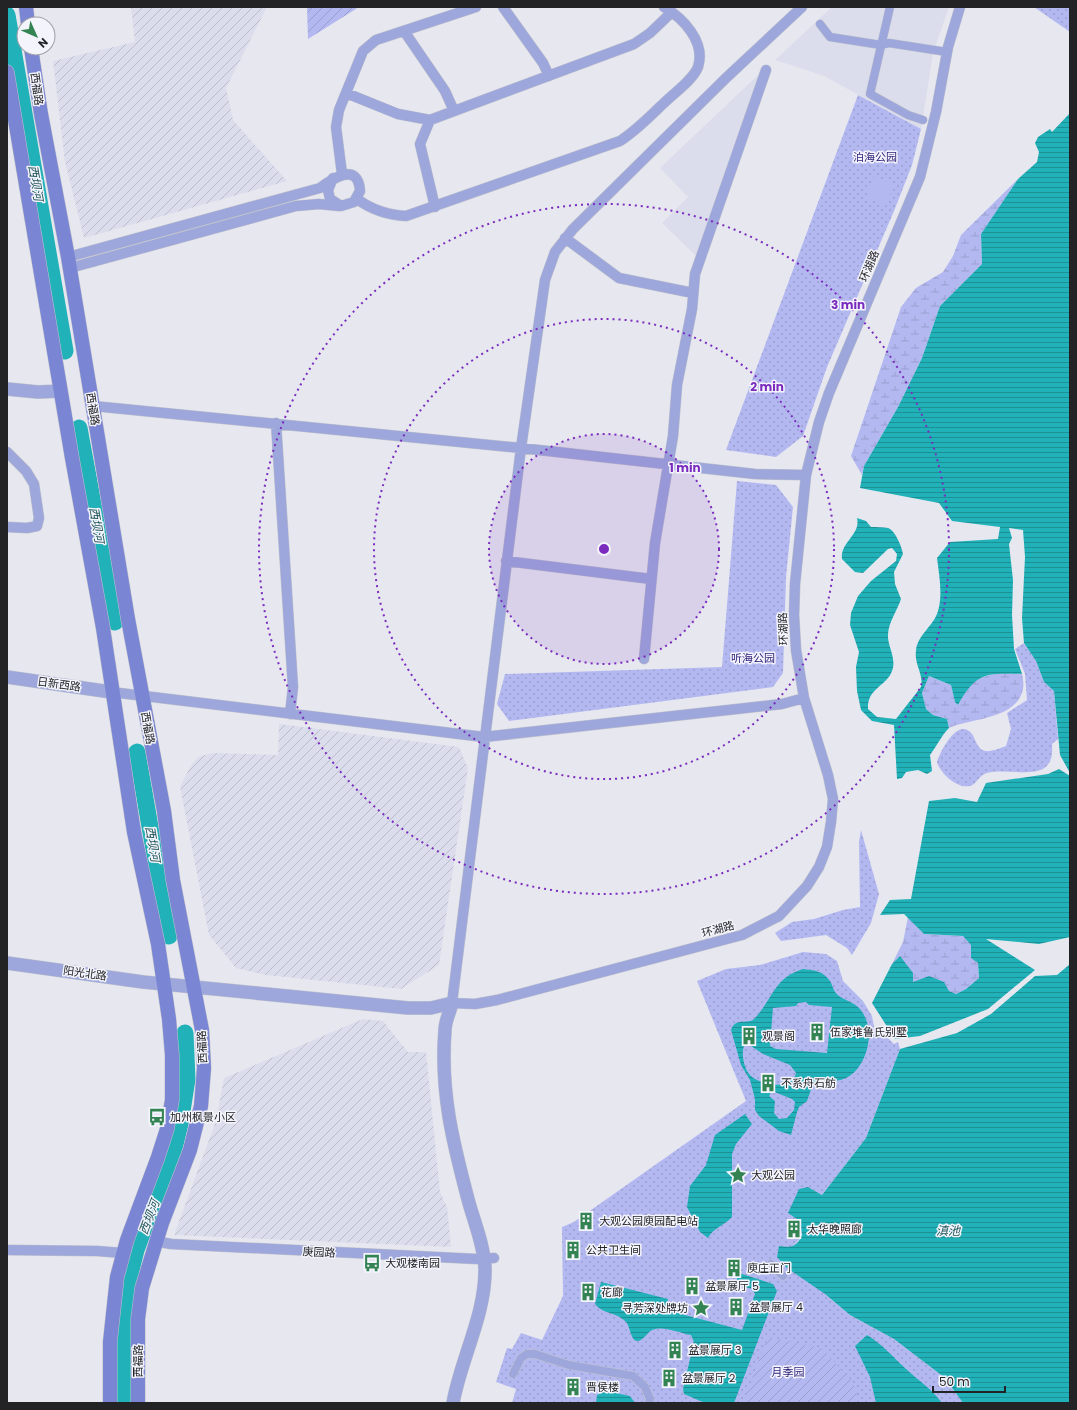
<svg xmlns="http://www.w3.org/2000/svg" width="1077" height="1410" font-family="Poppins,'Noto Sans SC',sans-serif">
  <defs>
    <pattern id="industrial-furrows" width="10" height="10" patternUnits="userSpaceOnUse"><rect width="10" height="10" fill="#dbddec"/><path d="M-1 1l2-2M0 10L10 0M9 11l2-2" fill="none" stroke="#bcbdca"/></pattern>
    <pattern id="grass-dots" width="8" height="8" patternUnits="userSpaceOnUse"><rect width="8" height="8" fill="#b4b8f1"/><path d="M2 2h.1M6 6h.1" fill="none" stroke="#9a9ece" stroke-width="1.8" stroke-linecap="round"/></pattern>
    <pattern id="wetland-marsh" width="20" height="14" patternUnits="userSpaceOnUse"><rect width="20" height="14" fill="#b4b8f1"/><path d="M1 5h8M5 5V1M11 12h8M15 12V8" fill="none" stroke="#9a9ece"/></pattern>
    <pattern id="garden-furrows" width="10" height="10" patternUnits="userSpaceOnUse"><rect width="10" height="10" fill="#b4b8f1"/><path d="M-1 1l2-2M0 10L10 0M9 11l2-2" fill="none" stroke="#9a9ece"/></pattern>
    <pattern id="water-rules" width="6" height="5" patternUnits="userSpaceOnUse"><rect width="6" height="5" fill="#21b1b8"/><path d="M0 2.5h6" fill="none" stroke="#1c9095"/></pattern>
  </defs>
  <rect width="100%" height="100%" fill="#e6e7ef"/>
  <path fill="#dbddec" d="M832,7H949L933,53L921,129L824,76L775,60Z
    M759,74L710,219L696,256L662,223L688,197L660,168Z"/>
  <path fill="url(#industrial-furrows)" d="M131,7H267L226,88L233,120L287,181L84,238L65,162L53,61L135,42Z
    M279,724L459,747L468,768L439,965L401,989L266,975L236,968L209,935L180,787L190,767L198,757L212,753L278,755Z
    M363,1019L383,1021L408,1052H426L440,1192L447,1207L451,1247L174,1235L216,1121L224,1078Z"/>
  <path fill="url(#grass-dots)" d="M1034,7H1070V32Z
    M858,95L921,129L912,165L894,211L827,367L803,436L776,457L726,450Z
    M737,481L776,485L793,507L786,577L783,673L773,687L509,721L497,704L505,674L722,667Z
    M1024,643L1036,661L1044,682L1054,691L1058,739L1052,744C1056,787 1012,766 987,773C979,775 977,784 970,786C957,789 940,773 937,762C940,752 958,716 972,734C976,740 977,749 985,751C992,752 1000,748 1006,746L1011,729L1007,713L1027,700L1025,674L1015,649Z
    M861,830L879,894L871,923L852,955L847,948L826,935L781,941L775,933L792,922L814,919L843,910L860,907L859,842Z
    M803,952L826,954L837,961L843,981L863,1001L872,1016L875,1032H882L894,1044L898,1042L900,1049L866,1138L822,1195L808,1187L793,1214C806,1224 804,1241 789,1248L825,1294L850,1315L894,1339L945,1378L963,1403H512L516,1389L496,1382L507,1348L512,1349L521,1333L542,1340L563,1296L562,1227L574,1222L746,1101L697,981L726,969L760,965Z"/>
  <path fill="url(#wetland-marsh)" d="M1018,179L981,234L982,264L940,306L922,358L898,407L864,466L862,475L851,456L901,307L916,288L943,272L953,256L961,235Z
    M999,673L1022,674C1023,678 1024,685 1023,689C1017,720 970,718 949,728L947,719L933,715L926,709L922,693L929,676L951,685L955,701L958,705C971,681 972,679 999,673Z
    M908,917L924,934L963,936L972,945V958L978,963L979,978L966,989L956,994L912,982L900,956L892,964L903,942Z"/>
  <path fill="url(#garden-furrows)" d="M307,7H359L308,39Z
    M768,1337L821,1348L853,1382L858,1397L854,1403H743Z"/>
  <path fill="#b4b8f1" d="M874,177L894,184L886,206L866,198Z"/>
  <path fill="url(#water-rules)" fill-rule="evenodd" d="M1070,113V773L1060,755L1054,691L1044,682L1036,661L1024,643L1022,618L1025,557L1023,530L1009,528L1012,538L1009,544L1013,580L1012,615L1014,649L1022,674C986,673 976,672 958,705L955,702L951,685L929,676L922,693L926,709L933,715L947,719L949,728C941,736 937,746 930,755L932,771L927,774L918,770L906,772L902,778L897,779L894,725L872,721L861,710L857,691L856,667L859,652L850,625L851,613L858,596L871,581L896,561L897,554L892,548L888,549L863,573L855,572L842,559C840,542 861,535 857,518L866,521L871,527C876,527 883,527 888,528C895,530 902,547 903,554L894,572L895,584L901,599C897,611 889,621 888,634C887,646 897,658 892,671C887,686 867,688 868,709L877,717L896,719L921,687C924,675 914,664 916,651C917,635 934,626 938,611C943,595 939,574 937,558L950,542L998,539L1000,527L952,521L939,503L860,488L864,466L898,407L922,358L940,306L982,264L981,234L1018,179L1037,162L1039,152L1035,143L1038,137L1050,129L1052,132Z
    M1059,769L1070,776V937L1039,944L986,939L1035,970L988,1009L920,1036L895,1039L872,1003L892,964L900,956L913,973V982L929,976L944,982L949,991L956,994L966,989L979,978L978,963L971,958V945L963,936L924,934L904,914L880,915L890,900L911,899L929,801L955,798L977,802L986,783L1048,774Z
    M1070,964V1403H963L945,1378L894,1339L850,1315L825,1294L787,1268L777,1257L779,1246C790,1248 797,1247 802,1235L800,1221L788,1213L799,1189L808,1187L822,1195L866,1138L900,1049L957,1033L991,1014L1035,976L1057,975Z
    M803,969C814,970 823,971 830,981C832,984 833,989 835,992C841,1000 853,1001 860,1009C874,1026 870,1052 858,1068C842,1088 828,1076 812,1087L807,1101L799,1107L797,1112L791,1135L779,1131L759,1116L755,1110V1099L750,1080L741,1065L731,1030C735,1018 744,1024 753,1020C773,1000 773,978 803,969ZM806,1002L809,1005L832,1007L827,1053L776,1049L770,1046L773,1008L796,1006L798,1003ZM748,1044L763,1054L790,1065L796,1073C792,1091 761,1085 751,1076C744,1070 741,1054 744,1046ZM772,1091L792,1099L795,1102L794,1110L787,1118L779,1119L774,1113L775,1101L769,1096Z
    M745,1114L752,1124L736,1144L732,1154V1217C724,1226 714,1227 708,1238L700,1232L687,1207L690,1186L706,1165L715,1135Z
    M739,1273L773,1284L777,1291L734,1403H705L684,1394L683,1389L694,1342L691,1335C680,1333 662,1325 652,1330C647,1333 643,1341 637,1341C631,1341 630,1326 626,1322C615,1311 604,1315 595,1304L601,1282L668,1299L666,1310L742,1330L755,1294L752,1289L735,1284Z
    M867,1335C882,1344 893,1357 906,1369C919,1381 932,1389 942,1403H876L870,1377L855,1346Z
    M606,1391L630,1396L635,1403H596L597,1395Z"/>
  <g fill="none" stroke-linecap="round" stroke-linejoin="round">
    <path stroke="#21b1b8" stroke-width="17" d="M7,15L65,351
      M79,428L115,622
      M137,752L169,936
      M123,1403L124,1321L128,1283L136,1250L174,1149L180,1124L187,1079L185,1033"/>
    <g stroke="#c3c4cb" stroke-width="9">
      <path id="pedestrian" d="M890,7L870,94L908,115L923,120
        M820,24L830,37L881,45L889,43L947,52
        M771,1264L783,1276
        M513,1374L521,1358L527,1354H535L569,1365L633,1376L645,1387L650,1399L649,1403"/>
    </g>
    <g stroke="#c3c4cb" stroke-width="11">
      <path id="minor" d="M503,7L543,63L549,76
        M802,7L726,78L573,229L555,252L545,280L521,448L452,1003L475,1004L497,1000L742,935L779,916L807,886L819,867L827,847L831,822L833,799L828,775L804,698L796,650L794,615L795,584L806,475L819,422L829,393L920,177L936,112L948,47L960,7
        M404,31L445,91L454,111
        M346,93L398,114L430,120L634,44L650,33L672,12
        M430,120L420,144L435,207
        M342,174L336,127L339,110L363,51L376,40L476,7
        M357,199C372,210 387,215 406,216L620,141C637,130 650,116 664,103C674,93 693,80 698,67C706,42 683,18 664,7
        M565,238L619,278L693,293
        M68,257L320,188C332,179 358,161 360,191L354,202L341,206L330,199L328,190L333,178
        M70,268L296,206L319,204L339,206
        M93,406L521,448L755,474L806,475
        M276,423L293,687L290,714
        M7,452L26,471L34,484L39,518L37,526L27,528L7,527
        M506,561L651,579
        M644,659L655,543L673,436L677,385L692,309L695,274L766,70
        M111,692L484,737L782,704L804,698
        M155,1241L171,1244L477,1259L494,1258
        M7,1250L97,1251L123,1253"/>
    </g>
    <g stroke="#c3c4cb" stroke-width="14">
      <path id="tertiary" d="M7,389L38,392L61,391
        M7,677L111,692
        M7,963L143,982L408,1008H431L452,1003C450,1012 445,1021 445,1030C440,1092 453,1143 469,1203C475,1224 484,1246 485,1268C486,1314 461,1358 453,1403"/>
    </g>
    <g stroke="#c3c4cb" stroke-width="15">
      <path id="secondary" d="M26,7L28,24
        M31,48L41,114L68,257L128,619L164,811L173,880L202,1030L204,1068L201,1106L190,1150L162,1223L142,1288L138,1319V1403
        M7,72L72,458L103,628L134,832L158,944L169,1019L172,1055V1100L167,1129L158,1157L127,1240L117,1277L110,1342V1403"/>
    </g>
    <use href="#pedestrian" stroke="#9da7dc" stroke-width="8"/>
    <use href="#minor" stroke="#9da7dc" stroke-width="10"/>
    <use href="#tertiary" stroke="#9da7dc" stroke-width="13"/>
    <use href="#secondary" stroke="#7a86d4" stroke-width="14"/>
  </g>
  <circle cx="604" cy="549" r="115" fill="#7b2cbf" fill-opacity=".12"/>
  <g fill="none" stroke="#7b2cbf" stroke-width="2" stroke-dasharray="2 4">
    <circle cx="604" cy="549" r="115"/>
    <circle cx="604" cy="549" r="230"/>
    <circle cx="604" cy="549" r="345"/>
  </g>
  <defs>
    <g id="building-bare" transform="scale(1.38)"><path d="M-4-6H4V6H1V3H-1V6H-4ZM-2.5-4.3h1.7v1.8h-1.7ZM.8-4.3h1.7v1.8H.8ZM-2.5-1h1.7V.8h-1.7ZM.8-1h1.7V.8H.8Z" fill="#348353" stroke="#f3f4fc" stroke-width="2.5" paint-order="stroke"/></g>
    <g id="bus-bare" transform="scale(1.38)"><path d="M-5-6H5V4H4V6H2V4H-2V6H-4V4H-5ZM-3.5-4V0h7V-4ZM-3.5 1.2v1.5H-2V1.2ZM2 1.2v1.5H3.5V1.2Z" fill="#348353" stroke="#f3f4fc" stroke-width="2.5" paint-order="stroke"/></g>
    <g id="sight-bare" transform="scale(1.38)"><path d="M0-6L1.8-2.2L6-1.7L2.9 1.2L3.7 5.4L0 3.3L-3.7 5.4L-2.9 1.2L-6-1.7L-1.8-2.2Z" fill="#348353" stroke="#f3f4fc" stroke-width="2.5" paint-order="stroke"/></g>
  </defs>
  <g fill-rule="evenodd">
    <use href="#building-bare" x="817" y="1032"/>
    <use href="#building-bare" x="749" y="1036"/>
    <use href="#building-bare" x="768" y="1083"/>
    <use href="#bus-bare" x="157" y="1117"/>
    <use href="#sight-bare" x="738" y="1175"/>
    <use href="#building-bare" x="586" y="1221"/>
    <use href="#building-bare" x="794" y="1229"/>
    <use href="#building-bare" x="573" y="1250"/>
    <use href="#bus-bare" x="372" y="1263"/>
    <use href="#building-bare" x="734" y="1268"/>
    <use href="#building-bare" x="692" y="1286"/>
    <use href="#building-bare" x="588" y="1292"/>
    <use href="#building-bare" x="736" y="1307"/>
    <use href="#sight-bare" x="701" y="1308"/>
    <use href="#building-bare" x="675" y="1350"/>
    <use href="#building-bare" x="669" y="1378"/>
    <use href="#building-bare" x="573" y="1387"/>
  </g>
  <g text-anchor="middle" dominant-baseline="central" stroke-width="3" stroke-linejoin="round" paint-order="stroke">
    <g font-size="11" fill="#232326" stroke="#f3f4fc">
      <text transform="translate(37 89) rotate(82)">西福路</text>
      <text transform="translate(869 266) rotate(-67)">环湖路</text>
      <text transform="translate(93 409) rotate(81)">西福路</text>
      <text transform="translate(783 629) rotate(-92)">环湖路</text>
      <text transform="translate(59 684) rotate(8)">日新西路</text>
      <text transform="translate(148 728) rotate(80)">西福路</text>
      <text transform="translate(718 929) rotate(-15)">环湖路</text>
      <text transform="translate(85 973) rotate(8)">阳光北路</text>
      <text transform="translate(202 1047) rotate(-93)">西福路</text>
      <text transform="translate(319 1252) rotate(3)">庚园路</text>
      <text transform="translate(138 1361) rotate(-90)">西福路</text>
    </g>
    <g font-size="11" fill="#2c1e77" stroke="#f3f4fc">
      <text x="875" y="157">泊海公园</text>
      <text x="753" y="658">听海公园</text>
      <text x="788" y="1372">月季园</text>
    </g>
    <g font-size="11" fill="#232326" stroke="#f3f4fc" text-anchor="start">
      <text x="830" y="1032">伍家堆鲁氏别墅</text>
      <text x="762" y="1036">观景阁</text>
      <text x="781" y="1083">不系舟石舫</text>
      <text x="170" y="1117">加州枫景小区</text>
      <text x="751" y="1175">大观公园</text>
      <text x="599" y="1221">大观公园庾园配电站</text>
      <text x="807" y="1229">太华晚照廊</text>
      <text x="586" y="1250">公共卫生间</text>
      <text x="385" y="1263">大观楼南园</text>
      <text x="747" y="1268">庾庄正门</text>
      <text x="705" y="1286">盆景展厅 5</text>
      <text x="601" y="1292">花廊</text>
      <text x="749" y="1307">盆景展厅 4</text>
      <text x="688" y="1308" text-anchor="end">寻芳深处牌坊</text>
      <text x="688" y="1350">盆景展厅 3</text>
      <text x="682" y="1378">盆景展厅 2</text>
      <text x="586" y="1387">晋侯楼</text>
    </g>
    <g font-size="12" font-style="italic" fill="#21575a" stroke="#f3f4fc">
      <text transform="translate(36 183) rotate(80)">西坝河</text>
      <text transform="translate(97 525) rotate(80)">西坝河</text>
      <text transform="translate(153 844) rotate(80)">西坝河</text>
      <text transform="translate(149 1217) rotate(-69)">西坝河</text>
      <text x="948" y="1230">滇池</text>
    </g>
  </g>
  <circle cx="604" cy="549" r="6" fill="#7b2cbf" stroke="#f3f4fc" stroke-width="2"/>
  <g font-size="12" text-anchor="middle" font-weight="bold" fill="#7b2cbf" stroke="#f3f4fc" stroke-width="3" stroke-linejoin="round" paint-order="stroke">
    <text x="848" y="309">3 min</text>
    <text x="767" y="391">2 min</text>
    <text x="685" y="472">1 min</text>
  </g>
  <rect width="1077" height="1410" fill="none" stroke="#232326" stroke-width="16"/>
  <g transform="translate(36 36) rotate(135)"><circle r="19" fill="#f3f4fc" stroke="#a0a0a6"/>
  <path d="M0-3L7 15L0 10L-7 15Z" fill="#348353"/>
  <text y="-6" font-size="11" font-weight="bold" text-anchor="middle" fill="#232326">N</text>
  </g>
  <path d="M933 1386v6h72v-6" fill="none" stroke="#232326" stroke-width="2"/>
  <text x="939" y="1386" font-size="12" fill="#232326" stroke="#f3f4fc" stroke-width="3" paint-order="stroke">50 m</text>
</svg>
